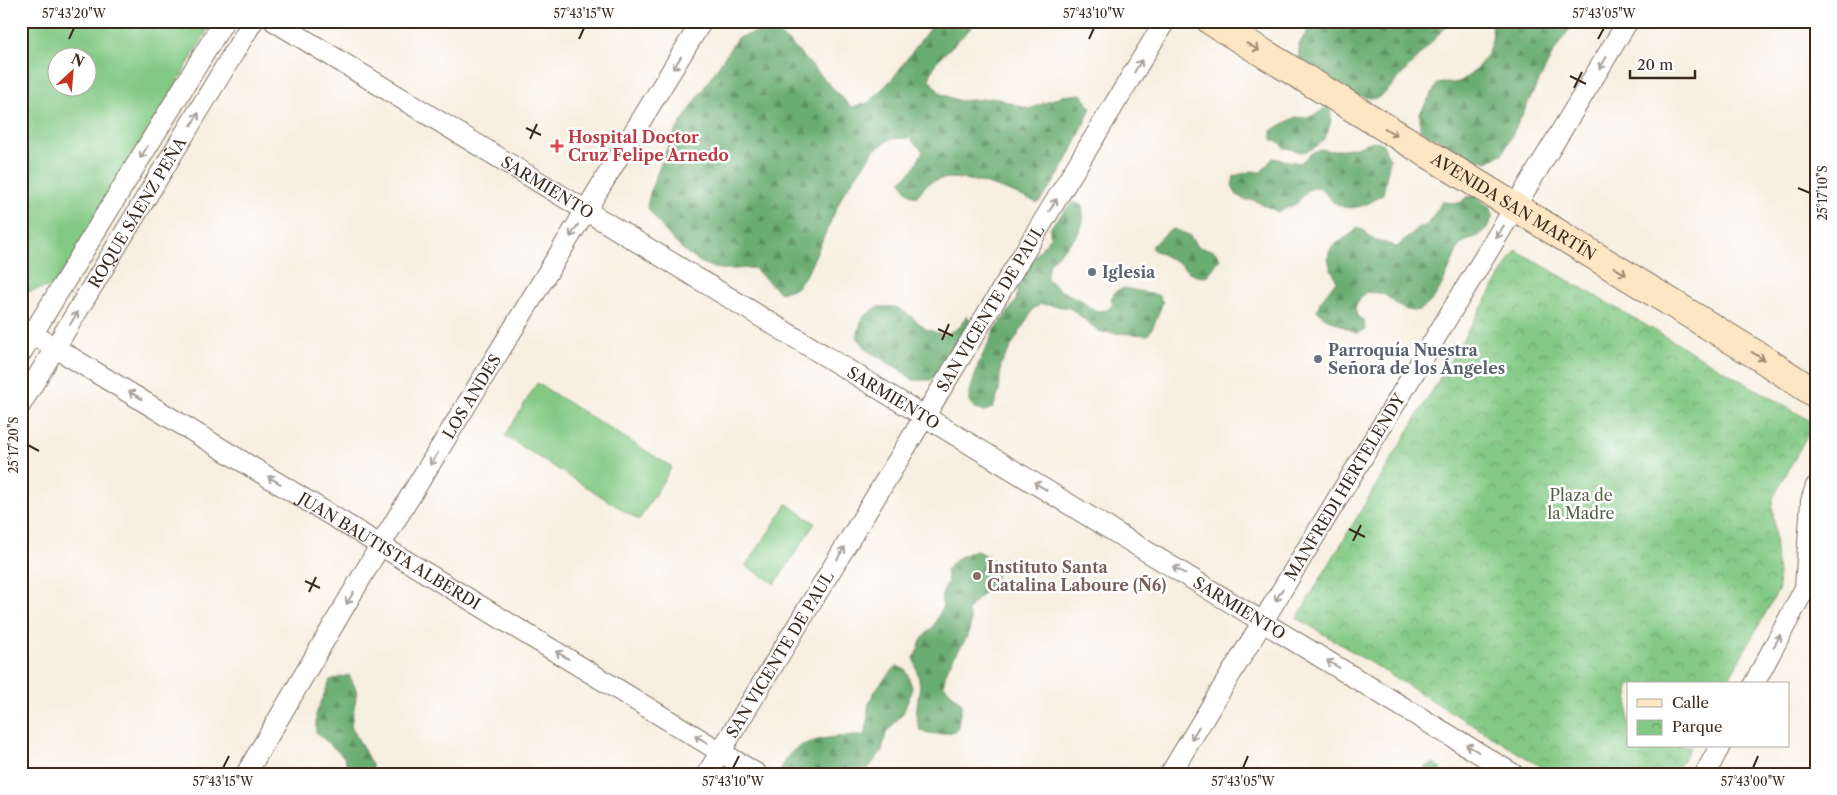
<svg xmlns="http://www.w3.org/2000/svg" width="1837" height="795" font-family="'Libre Caslon Text',serif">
  <defs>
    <pattern id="forest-firs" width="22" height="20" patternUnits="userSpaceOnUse" patternTransform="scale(1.25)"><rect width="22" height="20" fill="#6aad72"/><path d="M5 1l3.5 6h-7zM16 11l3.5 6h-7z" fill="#588d5d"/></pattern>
    <pattern id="park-crowns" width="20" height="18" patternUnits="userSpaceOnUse" patternTransform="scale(1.25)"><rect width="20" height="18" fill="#83c984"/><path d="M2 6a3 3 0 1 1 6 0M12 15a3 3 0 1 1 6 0" fill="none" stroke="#6ca36b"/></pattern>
  </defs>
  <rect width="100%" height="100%" fill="#fff"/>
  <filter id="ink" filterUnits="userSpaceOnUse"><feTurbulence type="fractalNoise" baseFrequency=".02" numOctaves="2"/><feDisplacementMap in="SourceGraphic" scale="10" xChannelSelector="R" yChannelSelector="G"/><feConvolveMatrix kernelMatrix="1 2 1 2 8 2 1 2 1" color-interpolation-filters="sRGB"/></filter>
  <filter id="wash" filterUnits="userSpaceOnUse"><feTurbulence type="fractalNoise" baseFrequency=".0096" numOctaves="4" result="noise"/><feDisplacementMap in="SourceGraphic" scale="20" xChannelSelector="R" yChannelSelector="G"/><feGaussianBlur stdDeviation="1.12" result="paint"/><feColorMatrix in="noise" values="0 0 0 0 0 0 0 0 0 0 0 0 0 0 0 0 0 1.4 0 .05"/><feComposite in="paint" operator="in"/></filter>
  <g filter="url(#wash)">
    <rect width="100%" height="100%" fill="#f7efe0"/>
    <path fill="#83c984" stroke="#5f7a51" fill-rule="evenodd" d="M21,21H213L59,285L26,292L21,289ZM58,58H88V88H58Z
      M537,383L672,467L639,520L505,436Z
      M787,504L815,523L775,584L746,566Z"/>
    <path fill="url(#forest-firs)" stroke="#526c48" d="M935,21H978L936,62L929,79L941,94L960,101L995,98L1029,109L1062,96L1081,94L1091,108C1076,142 1063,175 1038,203C1011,192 957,168 929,183C924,186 920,193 916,197L908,193L901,181L914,168L923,151L909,138L890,139L874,150L843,194L808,272L796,288L780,293L754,268C742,268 726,271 715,268C685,260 664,230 647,207L651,189L671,138L737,38L772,28L792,45L851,107L868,103L893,78Z
      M1348,21H1451L1386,92L1376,99L1347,94L1299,63V44L1309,29Z
      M1489,21H1575L1553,53L1503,153L1488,162L1470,157L1420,130V113L1438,83C1444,83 1453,84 1458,82C1477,75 1502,41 1489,21Z
      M1329,105C1335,122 1326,146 1307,151C1299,154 1292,148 1284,148L1281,143L1272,140V130L1296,117C1310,120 1318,113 1329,105Z
      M1373,141L1382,143L1390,159L1383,194C1369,205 1349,215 1332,201C1327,197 1325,191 1319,187L1308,190L1296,204L1278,212L1254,200H1244L1236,194L1232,186L1234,176L1252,171L1261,172L1273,158L1300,163L1313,152L1321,149L1330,151L1356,147Z
      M1475,196L1490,207L1493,215C1487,235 1477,236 1460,244C1451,260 1436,319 1407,310C1399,308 1392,299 1385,295C1380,292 1371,293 1365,292L1355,307L1357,316L1364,321L1365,330L1356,333L1324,317L1317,310L1320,302L1336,281C1335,274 1330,269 1329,262C1324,243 1349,240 1357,228L1365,231L1371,238L1397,247L1418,228L1427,225L1442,202L1460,203L1467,197Z
      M1073,202L1081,204C1095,244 1044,248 1047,279L1060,290L1083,301L1089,307L1097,311L1107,310L1113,304L1111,299L1116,291L1124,288L1158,295L1163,302L1153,327L1148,335L1100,332L1070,308L1041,304L1033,309L1001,364L999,392L993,408L984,411L975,409L970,402V392L978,365L994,331L1016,301L1019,283L1027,266L1050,238V229L1055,221Z
      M1174,229L1189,235L1197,246C1207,251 1214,246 1220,259L1207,276L1200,277L1190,273L1180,264L1152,249V245C1160,241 1164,232 1174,229Z
      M877,307H896L912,317L926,329L944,335L960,327L966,316L974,322L945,365L931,380H913L899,369L868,351L857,337L862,318Z
      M975,550L992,559L998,566C997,589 978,593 968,611C980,639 944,656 944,685L962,704L957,730C944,735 934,735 920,731L916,713L920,685L914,658L922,639L934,625L943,607L941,597L948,581L946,571L951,564L958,558Z
      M897,666L906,670L912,687L910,696L903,713L886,733L882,751L864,774H779C782,768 784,761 788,756C803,737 841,736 863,736C871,725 865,713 870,701C874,689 888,674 897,666Z
      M349,675L357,691L351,726L372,765L373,774H350L344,757L316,732V714L330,680Z
      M1434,763L1440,768V774H1422L1425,767Z"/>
    <path fill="url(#park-crowns)" stroke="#5f7a51" d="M1516,250L1814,423L1772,500L1779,589L1726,684H1628V746H1691L1675,774H1553L1297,618Z"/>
  </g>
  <g filter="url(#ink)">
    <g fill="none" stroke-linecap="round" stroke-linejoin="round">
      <g stroke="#7d6f62" stroke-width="22">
        <g id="street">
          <path id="s1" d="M274,21L1513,774"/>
          <path id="s2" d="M21,327L757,774"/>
          <path d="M21,353L224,21"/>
          <path id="s3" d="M21,404L253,21"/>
          <path d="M1754,684L1805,588L1811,501L1816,486"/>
          <path id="s4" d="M246,774L381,544L702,21"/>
          <path id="s5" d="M707,774L1165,21"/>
          <path id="s6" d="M1170,774L1628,21"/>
          <path d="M1705,774L1720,746"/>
        </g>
      </g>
      <g stroke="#7d6f62" stroke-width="30">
        <g id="secondary">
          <path id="s7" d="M1211,21L1760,357L1816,394"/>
        </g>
      </g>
      <use href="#street" stroke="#fff" stroke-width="20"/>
      <use href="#secondary" stroke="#fce6c4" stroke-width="28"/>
    </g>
    <defs><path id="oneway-shaft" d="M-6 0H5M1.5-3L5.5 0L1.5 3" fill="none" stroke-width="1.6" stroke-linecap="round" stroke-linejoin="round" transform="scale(1.25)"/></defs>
    <g stroke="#9c8871">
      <use href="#oneway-shaft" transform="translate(1253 47) rotate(31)"/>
      <use href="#oneway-shaft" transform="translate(1391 132) rotate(31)"/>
      <use href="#oneway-shaft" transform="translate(1620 271) rotate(31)"/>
      <use href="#oneway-shaft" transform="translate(1758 356) rotate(32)"/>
    </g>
    <g stroke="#a79f9a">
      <use href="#oneway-shaft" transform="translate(677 63) rotate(122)"/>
      <use href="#oneway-shaft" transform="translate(1603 63) rotate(121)"/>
      <use href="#oneway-shaft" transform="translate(1138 66) rotate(-59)"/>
      <use href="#oneway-shaft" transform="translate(195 119) rotate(-59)"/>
      <use href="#oneway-shaft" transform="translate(144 152) rotate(121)"/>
      <use href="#oneway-shaft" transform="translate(1053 205) rotate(-59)"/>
      <use href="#oneway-shaft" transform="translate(574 231) rotate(122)"/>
      <use href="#oneway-shaft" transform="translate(1500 232) rotate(121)"/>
      <use href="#oneway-shaft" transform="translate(74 318) rotate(-59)"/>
      <use href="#oneway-shaft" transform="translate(135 395) rotate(-149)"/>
      <use href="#oneway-shaft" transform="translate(434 459) rotate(122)"/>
      <use href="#oneway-shaft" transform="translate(274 480) rotate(-149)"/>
      <use href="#oneway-shaft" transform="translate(1040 486) rotate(-149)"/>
      <use href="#oneway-shaft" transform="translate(841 553) rotate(-59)"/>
      <use href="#oneway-shaft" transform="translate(1179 570) rotate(-149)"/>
      <use href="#oneway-shaft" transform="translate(1279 595) rotate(121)"/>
      <use href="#oneway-shaft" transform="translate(350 598) rotate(120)"/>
      <use href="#oneway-shaft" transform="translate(1777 641) rotate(-62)"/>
      <use href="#oneway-shaft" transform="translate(562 655) rotate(-149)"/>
      <use href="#oneway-shaft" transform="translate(1333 664) rotate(-149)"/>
      <use href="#oneway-shaft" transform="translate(1195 733) rotate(121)"/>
      <use href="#oneway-shaft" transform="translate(701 739) rotate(-149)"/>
      <use href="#oneway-shaft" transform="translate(1472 748) rotate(-149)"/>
    </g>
  </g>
  <path fill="none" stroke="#3b2a1e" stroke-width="2" d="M69,39L74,28M579,39L584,28M1089,39L1094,28M1598,39L1604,28M1570,76L1586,84M1574,88L1582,72M526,128L541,135M530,139L537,124M1798,188L1810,193M938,329L953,336M942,340L949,324M28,445L39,451M1349,529L1365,537M1353,541L1361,525M305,581L320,588M309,592L316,577M223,768L229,756M733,768L739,756M1243,768L1248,756M1753,768L1758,756"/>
  <path fill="#e0444e" stroke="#fff" stroke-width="2" d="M554.5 138.5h5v5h5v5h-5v5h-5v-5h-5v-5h5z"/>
  <g fill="#6b7280" stroke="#fff" stroke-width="2">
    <circle cx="1092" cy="272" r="5"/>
    <circle cx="1318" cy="359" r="5"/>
  </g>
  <circle fill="#8d6e63" stroke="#fff" stroke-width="2" cx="977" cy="576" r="5"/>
  <g text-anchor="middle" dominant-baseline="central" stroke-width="5" stroke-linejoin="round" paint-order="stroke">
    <g font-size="16" font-weight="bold" fill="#be3a42" stroke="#fff" text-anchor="start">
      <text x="568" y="137">Hospital Doctor<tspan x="568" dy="18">Cruz Felipe Arnedo</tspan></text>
    </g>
    <g font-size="16" fill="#3b2a1e" stroke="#fff">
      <text stroke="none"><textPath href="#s1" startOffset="320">SARMIENTO</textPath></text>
      <text stroke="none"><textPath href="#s7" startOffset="355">AVENIDA SAN MARTÍN</textPath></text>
      <text stroke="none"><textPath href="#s3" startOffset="224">ROQUE SÁENZ PEÑA</textPath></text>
      <text stroke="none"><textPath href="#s5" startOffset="545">SAN VICENTE DE PAUL</textPath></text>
      <text stroke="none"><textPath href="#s4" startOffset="440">LOS ANDES</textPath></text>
      <text stroke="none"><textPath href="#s1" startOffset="725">SARMIENTO</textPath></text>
      <text stroke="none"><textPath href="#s6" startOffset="336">MANFREDI HERTELENDY</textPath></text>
      <text stroke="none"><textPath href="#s2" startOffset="431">JUAN BAUTISTA ALBERDI</textPath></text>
      <text stroke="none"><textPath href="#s1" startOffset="1130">SARMIENTO</textPath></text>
      <text stroke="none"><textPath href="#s5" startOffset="140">SAN VICENTE DE PAUL</textPath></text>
    </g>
    <g font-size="16" font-weight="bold" fill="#5b616d" stroke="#fff" text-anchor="start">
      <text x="1102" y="272">Iglesia</text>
      <text x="1328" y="350">Parroquía Nuestra<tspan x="1328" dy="18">Señora de los Ángeles</tspan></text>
    </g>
    <g font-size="16" fill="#546242" stroke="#fff">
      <text x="1581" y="495">Plaza de<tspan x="1581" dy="18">la Madre</tspan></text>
    </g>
    <g font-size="16" font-weight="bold" fill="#785e54" stroke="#fff" text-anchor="start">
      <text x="987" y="567">Instituto Santa<tspan x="987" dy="18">Catalina Laboure (Ñ6)</tspan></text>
    </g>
  </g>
  <rect width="1837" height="795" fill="none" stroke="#fff" stroke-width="55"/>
  <rect x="1627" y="682" width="162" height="65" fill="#ffffff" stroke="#b1aaa5"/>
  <rect x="1637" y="699" width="25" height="8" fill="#fce6c4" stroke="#b1aaa5"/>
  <text x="1672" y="708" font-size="15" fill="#3b2a1e">Calle</text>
  <rect x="1637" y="720" width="25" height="15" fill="url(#park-crowns)" stroke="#b1aaa5"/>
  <text x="1672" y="732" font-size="15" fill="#3b2a1e">Parque</text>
  <g transform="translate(72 72) rotate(26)"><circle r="24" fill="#ffffff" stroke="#b1aaa5"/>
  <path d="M0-4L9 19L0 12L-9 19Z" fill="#c8321e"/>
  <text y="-8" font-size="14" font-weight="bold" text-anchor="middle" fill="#3b2a1e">N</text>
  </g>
  <path d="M1630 70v8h65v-8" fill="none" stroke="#3b2a1e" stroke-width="2.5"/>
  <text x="1637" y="70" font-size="15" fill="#3b2a1e" stroke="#ffffff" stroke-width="4" paint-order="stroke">20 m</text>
  <rect x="28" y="28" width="1782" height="740" fill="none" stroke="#3b2a1e" stroke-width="2"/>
  <g font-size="12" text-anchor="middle" fill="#3b2a1e">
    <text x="74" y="18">57°43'20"W</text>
    <text x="584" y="18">57°43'15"W</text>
    <text x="1094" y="18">57°43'10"W</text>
    <text x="1604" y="18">57°43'05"W</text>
    <text transform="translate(1823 193) rotate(-90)" y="4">25°17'10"S</text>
    <text transform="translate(14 445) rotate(-90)" y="4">25°17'20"S</text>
    <text x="223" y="786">57°43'15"W</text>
    <text x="733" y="786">57°43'10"W</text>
    <text x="1243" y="786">57°43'05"W</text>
    <text x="1753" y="786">57°43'00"W</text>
  </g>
</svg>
